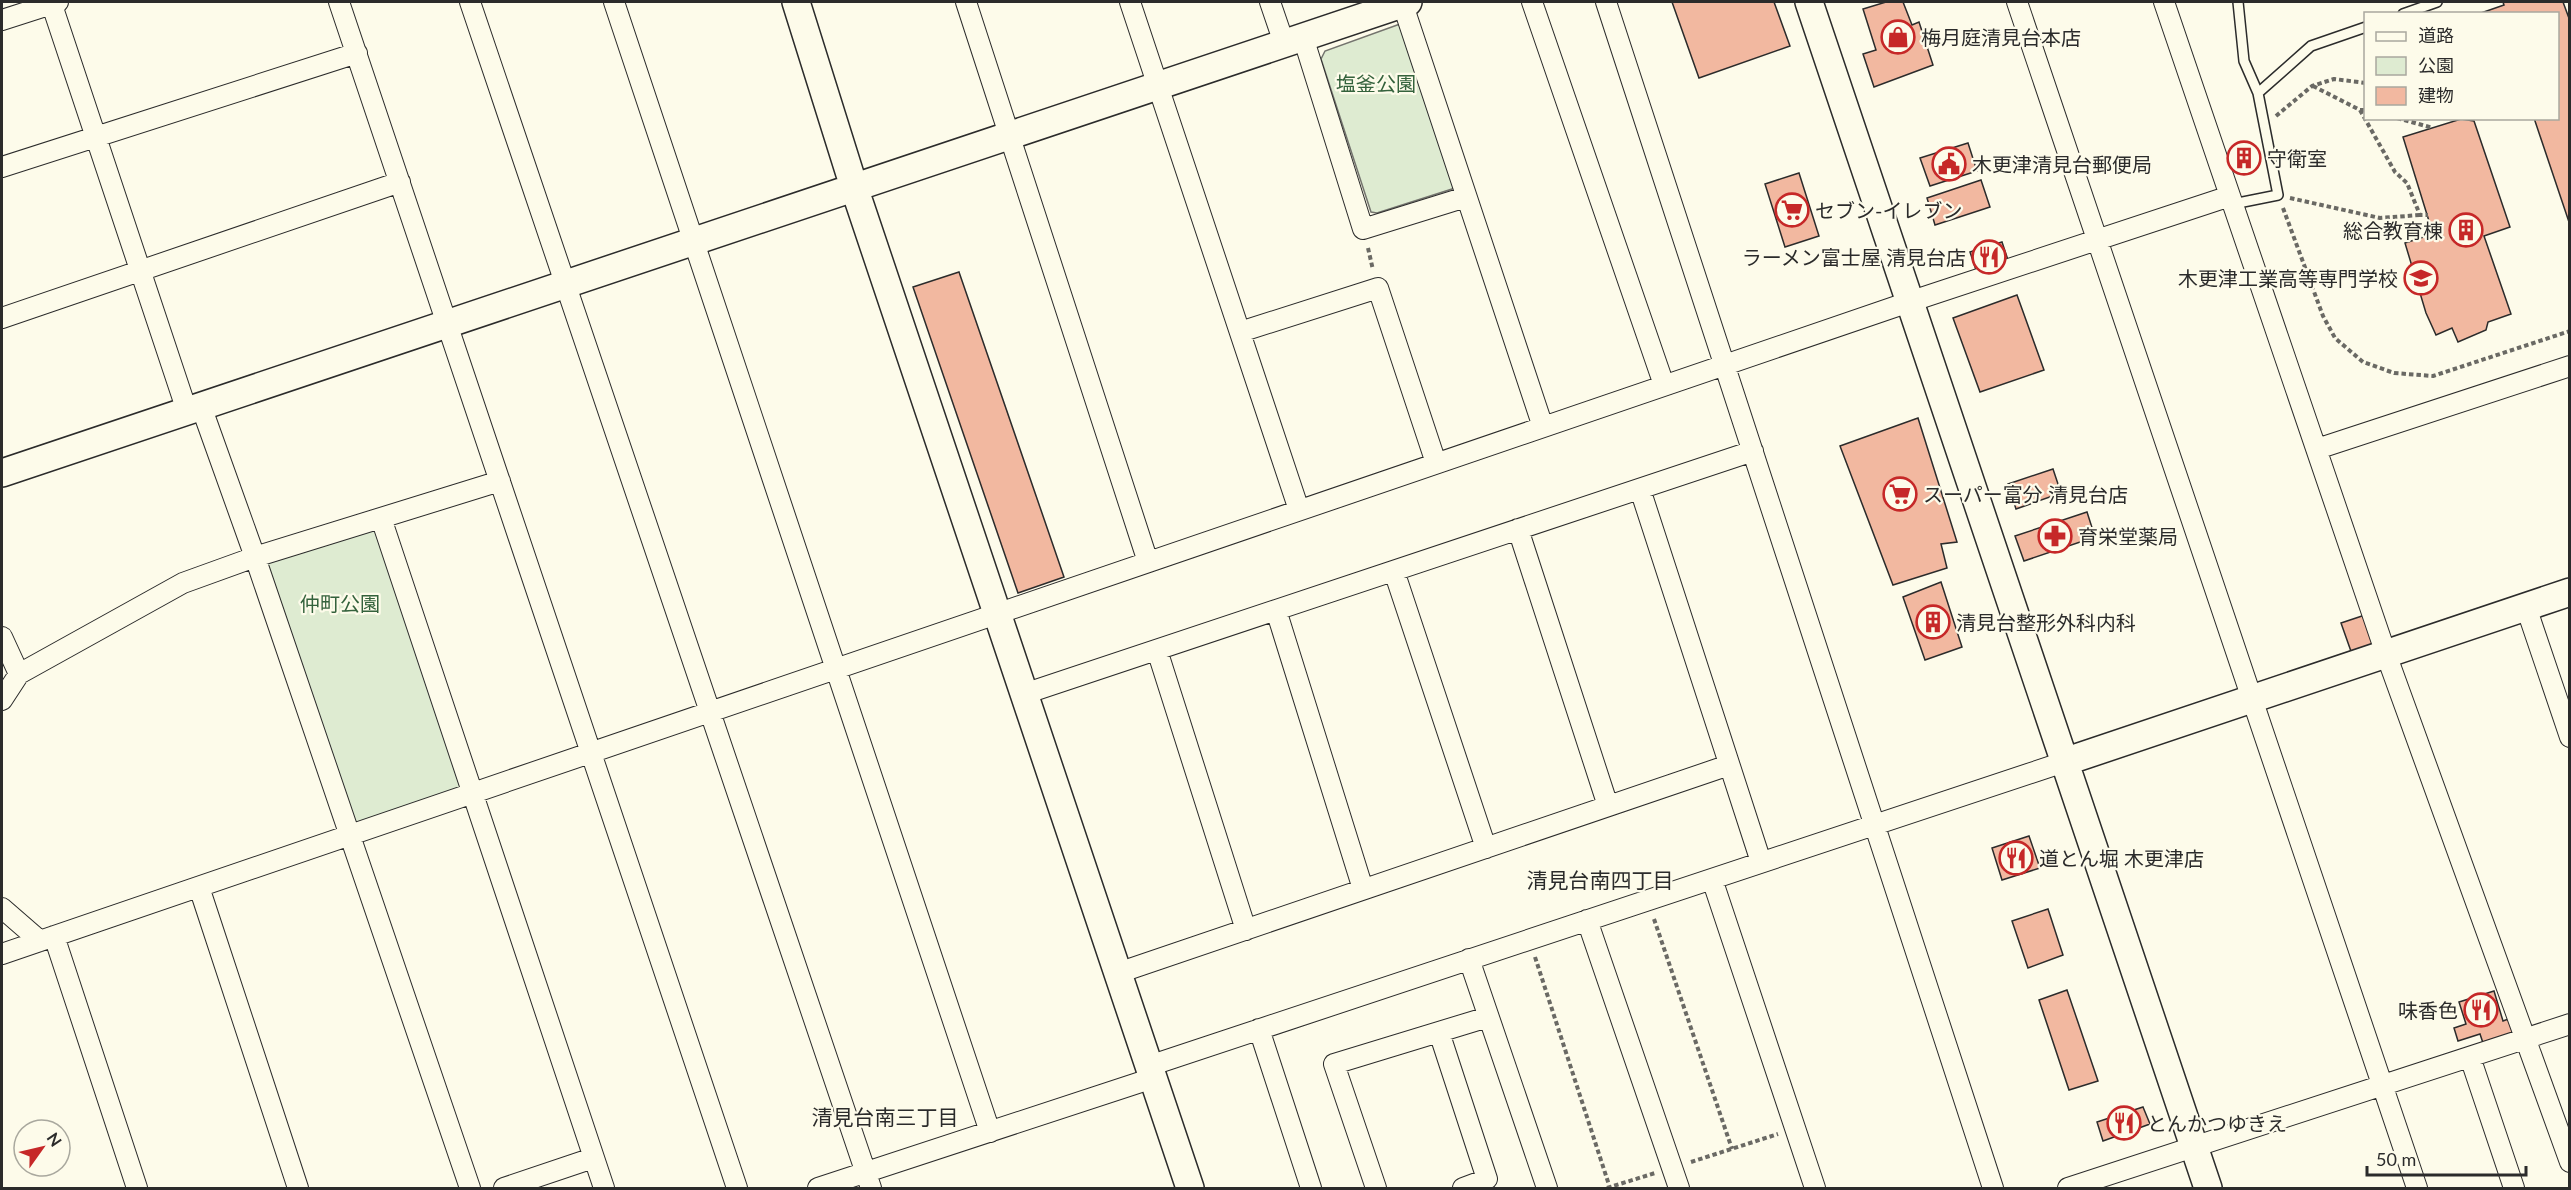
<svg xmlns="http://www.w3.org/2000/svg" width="2571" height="1190" font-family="Lato,'Noto Sans JP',sans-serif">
  <rect width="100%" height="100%" fill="#fdfbea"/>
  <path fill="#deebd1" stroke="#74746e" stroke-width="1.5" d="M1400,24L1456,182L1452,189L1377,213L1371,212L1321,59L1325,51Z
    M381,518L472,793L349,835L255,557Z"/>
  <path fill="#f2b8a0" stroke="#2b2b2b" stroke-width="1.5" d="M1672,2H1774L1790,46L1699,78Z
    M1886,2H1903L1912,25L1919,22L1933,65L1874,87L1863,54L1876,50L1863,9Z
    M2503,2H2563L2570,21V225L2534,118H2558V14H2478L2504,5Z
    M2461,119L2474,121L2510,227L2484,236L2511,314L2488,322L2486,330L2458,342L2452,328L2436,335L2426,313L2405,243L2433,234L2403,137Z
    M1968,143L1977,171L1930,186L1920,158Z
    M2247,145L2254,166L2241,170L2233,149Z
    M1799,173L1819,236L1785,247L1765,184Z
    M1981,180L1990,207L1935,225L1927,198Z
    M2002,242L2009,263L1977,273L1970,252Z
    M959,272L1064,577L1018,593L913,287Z
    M2017,295L2044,370L1980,392L1953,318Z
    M1918,418L1957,542L1941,544L1947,568L1893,585L1840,446Z
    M2053,469L2061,493L2016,509L2008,484Z
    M2087,512L2095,537L2024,561L2015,536Z
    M1941,582L1962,647L1925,660L1903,597Z
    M2365,615L2377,649L2353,657L2341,623Z
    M2029,836L2040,868L2002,880L1992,848Z
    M2048,909L2063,955L2028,968L2012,921Z
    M2067,990L2098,1081L2069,1090L2039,1000Z
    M2494,991L2503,1021L2511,1018L2515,1032L2483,1043L2480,1034L2458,1041L2454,1028L2466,1024L2459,1002Z
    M2143,1107L2150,1124L2103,1141L2097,1122Z"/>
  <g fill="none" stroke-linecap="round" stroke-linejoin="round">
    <g stroke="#2b2b2b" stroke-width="12">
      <path id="lane" d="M2238,2L2244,61L2258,93
        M2403,14L2437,2
        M2233,204L2278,195L2258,93L2311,46L2366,27"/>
    </g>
    <g stroke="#2b2b2b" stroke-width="22">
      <path id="street" d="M51,2L187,411
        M339,2L737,1188
        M470,2L871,1188
        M614,2L990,1132
        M966,2L1148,562
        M1130,2L1299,510
        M1270,2L1284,43
        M1402,2L1543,427
        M1532,2L1664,385
        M1606,2L1993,1188
        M2017,2L2417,1188
        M2164,2L2386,654L2570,1162
        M2,20L58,2
        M1303,37L1363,229L1466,197
        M2,167L357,53
        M2,318L400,182
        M1240,332L1378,288L1436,463
        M201,406L255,557L470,1188
        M2317,449L2570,366
        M1640,489L1761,862
        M381,518L604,1188
        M1518,529L1608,806
        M1394,571L1486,848
        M2526,607L2570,737
        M1276,610L1363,889
        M2,637L19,674
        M1157,650L1246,930
        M1024,694L1753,451
        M2,700L19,674L183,583L255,557L500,481
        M1712,879L1815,1188
        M199,887L298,1188
        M2,908L40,941
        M1587,920L1679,1188
        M54,936L137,1188
        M2,954L1909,302L2230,196
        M1469,959L1547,1188
        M1118,973L1729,765
        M1259,1029L1311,1188
        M1439,1032L1487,1179L1463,1188
        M2470,1057L2514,1188
        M1149,1066L2064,762
        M504,1188L593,1158
        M818,1188L1153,1078
        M1376,1188L1334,1064L1488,1017
        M2068,1188L2570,1024"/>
    </g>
    <g stroke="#2b2b2b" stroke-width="30">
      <path id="secondary" d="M796,2L854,187L1190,1188
        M1809,2L2208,1188
        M2,473L1408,2
        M2064,762L2570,592"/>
    </g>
    <path stroke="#6a6964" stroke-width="4" stroke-dasharray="4.5 3" stroke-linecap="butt" d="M2313,86L2360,110H2366
      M2360,110L2395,172L2407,183L2420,215H2428
      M2276,116L2312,86L2334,79L2366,83
      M2397,118L2433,128
      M2290,198L2380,218L2420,215
      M2283,208L2323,316L2335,338L2363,362L2394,373L2433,376L2570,331
      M1368,248L1373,270
      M1654,919L1732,1149
      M1535,957L1610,1188
      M1691,1162L1778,1134
      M1607,1188L1655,1173"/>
    <use href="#lane" stroke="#fdfbea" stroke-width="9"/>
    <use href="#street" stroke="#fdfbea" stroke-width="20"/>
    <use href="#secondary" stroke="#fdfbea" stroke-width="27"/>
  </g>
  <defs>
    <g id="shop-ring" transform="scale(1.725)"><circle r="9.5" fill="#fdfbea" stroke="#c62828" stroke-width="1.5"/><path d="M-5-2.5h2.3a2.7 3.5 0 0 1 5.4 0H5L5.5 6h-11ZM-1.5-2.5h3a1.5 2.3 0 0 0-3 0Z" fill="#c62828"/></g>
    <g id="building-ring" transform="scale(1.725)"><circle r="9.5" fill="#fdfbea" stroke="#c62828" stroke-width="1.5"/><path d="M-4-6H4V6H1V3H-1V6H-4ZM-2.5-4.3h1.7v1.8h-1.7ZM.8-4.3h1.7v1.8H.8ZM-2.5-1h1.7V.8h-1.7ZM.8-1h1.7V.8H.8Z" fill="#c62828"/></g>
    <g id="civic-ring" transform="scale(1.725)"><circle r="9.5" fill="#fdfbea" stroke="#c62828" stroke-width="1.5"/><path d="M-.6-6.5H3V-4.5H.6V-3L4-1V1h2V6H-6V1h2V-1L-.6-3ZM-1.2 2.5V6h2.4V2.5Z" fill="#c62828"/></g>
    <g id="supermarket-ring" transform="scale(1.725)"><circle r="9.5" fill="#fdfbea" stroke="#c62828" stroke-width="1.5"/><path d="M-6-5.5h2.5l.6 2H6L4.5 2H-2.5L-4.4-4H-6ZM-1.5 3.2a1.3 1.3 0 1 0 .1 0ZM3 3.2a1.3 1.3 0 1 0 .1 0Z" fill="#c62828"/></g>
    <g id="restaurant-ring" transform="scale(1.725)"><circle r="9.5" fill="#fdfbea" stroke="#c62828" stroke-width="1.5"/><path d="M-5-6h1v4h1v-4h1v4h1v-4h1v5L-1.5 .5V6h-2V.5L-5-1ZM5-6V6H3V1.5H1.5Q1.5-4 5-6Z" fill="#c62828"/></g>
    <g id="university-ring" transform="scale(1.725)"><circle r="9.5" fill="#fdfbea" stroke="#c62828" stroke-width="1.5"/><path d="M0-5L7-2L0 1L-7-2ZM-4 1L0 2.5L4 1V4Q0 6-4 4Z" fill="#c62828"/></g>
    <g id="pharmacy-ring" transform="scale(1.725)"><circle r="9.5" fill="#fdfbea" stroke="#c62828" stroke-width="1.5"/><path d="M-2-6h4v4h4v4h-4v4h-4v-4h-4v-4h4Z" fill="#c62828"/></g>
  </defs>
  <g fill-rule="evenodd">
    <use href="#shop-ring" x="1898" y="37"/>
    <use href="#building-ring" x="2244" y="158"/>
    <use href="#civic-ring" x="1949" y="164"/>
    <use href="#supermarket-ring" x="1792" y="210"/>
    <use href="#building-ring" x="2466" y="230"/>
    <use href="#restaurant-ring" x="1989" y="257"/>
    <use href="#university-ring" x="2421" y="278"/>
    <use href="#supermarket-ring" x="1900" y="494"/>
    <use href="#pharmacy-ring" x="2055" y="536"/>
    <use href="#building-ring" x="1933" y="622"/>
    <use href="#restaurant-ring" x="2016" y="858"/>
    <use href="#restaurant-ring" x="2481" y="1010"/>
    <use href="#restaurant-ring" x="2124" y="1123"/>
  </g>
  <g text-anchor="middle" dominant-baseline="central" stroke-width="4.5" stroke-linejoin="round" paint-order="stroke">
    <g font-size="20" fill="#2b2b2b" stroke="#fdfbea" text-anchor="start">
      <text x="1921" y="37">梅月庭清見台本店</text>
      <text x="2267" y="158">守衛室</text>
      <text x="1972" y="164">木更津清見台郵便局</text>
      <text x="1815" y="210">セブン-イレブン</text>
      <text x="2443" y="230" text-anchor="end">総合教育棟</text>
      <text x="1966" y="257" text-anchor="end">ラーメン富士屋 清見台店</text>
      <text x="2398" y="278" text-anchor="end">木更津工業高等専門学校</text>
      <text x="1923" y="494">スーパー富分 清見台店</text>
      <text x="2078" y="536">育栄堂薬局</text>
      <text x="1956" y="622">清見台整形外科内科</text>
      <text x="2039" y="858">道とん堀 木更津店</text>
      <text x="2458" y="1010" text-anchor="end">味香色</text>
      <text x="2147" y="1123">とんかつゆきえ</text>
    </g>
    <g font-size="20" fill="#34623c" stroke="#fdfbea">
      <text x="1376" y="83">塩釜公園</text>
      <text x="340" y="603">仲町公園</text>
    </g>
    <g font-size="21" fill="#2b2b2b" stroke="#fdfbea">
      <text x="1600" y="879">清見台南四丁目</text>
      <text x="885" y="1116">清見台南三丁目</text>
    </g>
  </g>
  <rect width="2571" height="1190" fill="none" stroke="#2b2b2b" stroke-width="6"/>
  <rect x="2364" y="12" width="195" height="108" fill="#fdfbea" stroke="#a9a89e" stroke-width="1.5"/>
  <rect x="2376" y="32" width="30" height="9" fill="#fdfbea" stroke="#a9a89e" stroke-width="1.5"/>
  <text x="2418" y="42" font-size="18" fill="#2b2b2b">道路</text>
  <rect x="2376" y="57" width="30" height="18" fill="#deebd1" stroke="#a9a89e" stroke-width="1.5"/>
  <text x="2418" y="72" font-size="18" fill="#2b2b2b">公園</text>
  <rect x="2376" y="87" width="30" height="18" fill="#f2b8a0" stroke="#a9a89e" stroke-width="1.5"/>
  <text x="2418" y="102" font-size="18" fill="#2b2b2b">建物</text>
  <g transform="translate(42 1148) rotate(56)"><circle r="28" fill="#fdfbea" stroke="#a9a89e" stroke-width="1.5"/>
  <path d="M0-4.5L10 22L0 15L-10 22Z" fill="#c62828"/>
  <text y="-9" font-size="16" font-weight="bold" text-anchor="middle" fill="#2b2b2b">N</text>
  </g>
  <path d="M2367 1166v9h159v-9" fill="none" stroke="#2b2b2b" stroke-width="3"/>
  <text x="2376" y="1166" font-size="18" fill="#2b2b2b" stroke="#fdfbea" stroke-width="4.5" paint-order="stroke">50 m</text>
</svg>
